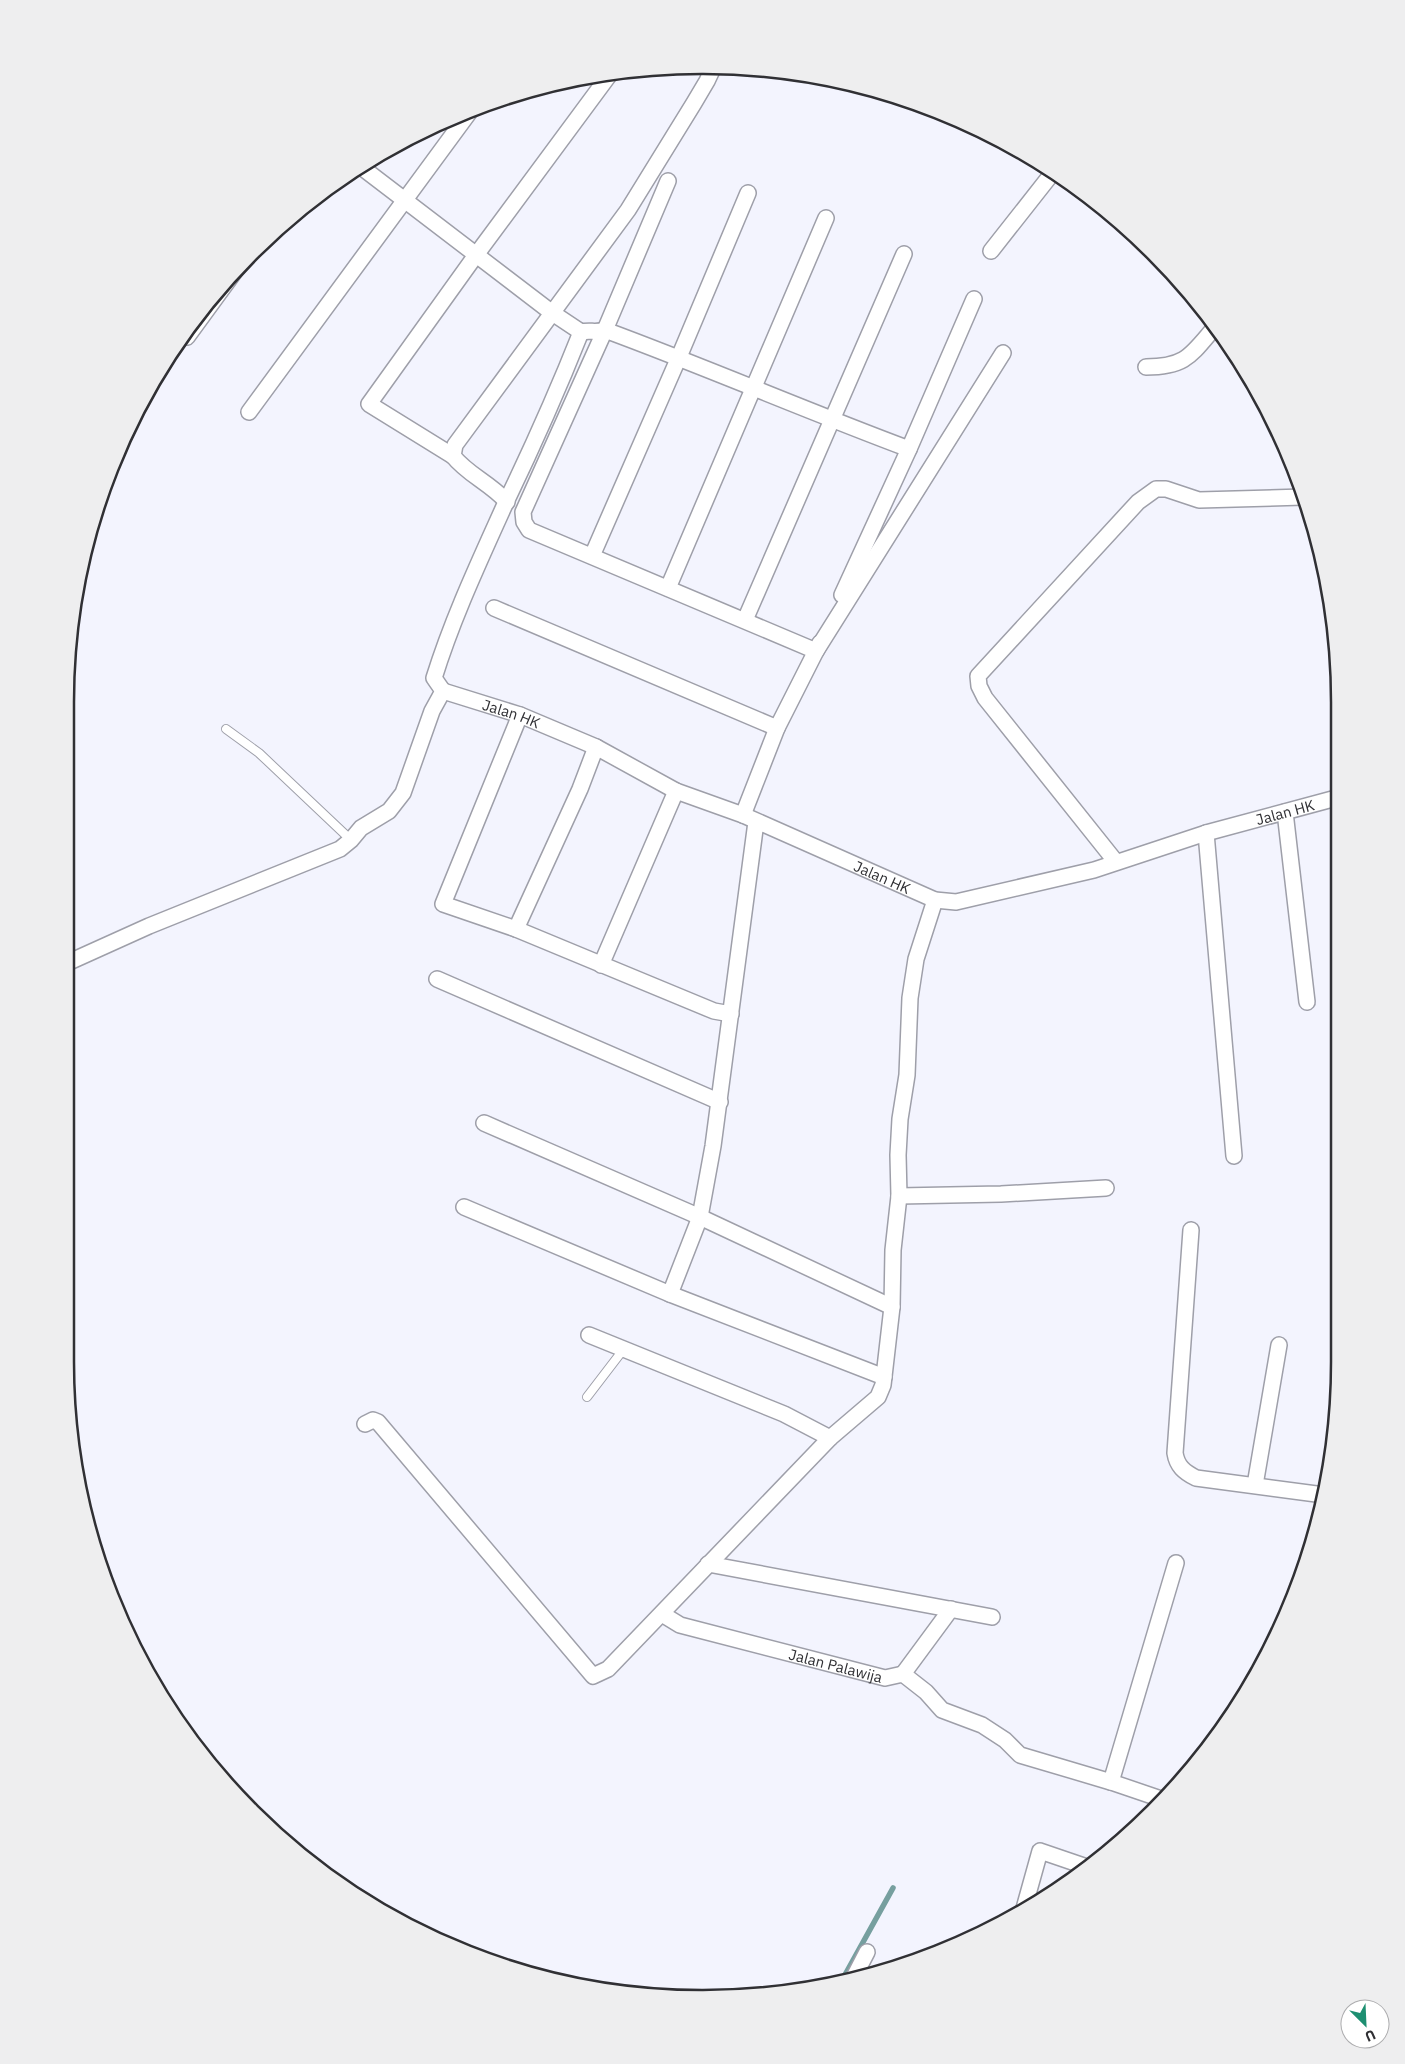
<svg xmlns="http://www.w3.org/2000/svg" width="1405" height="2064" font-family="'IBM Plex Sans',sans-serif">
  <rect width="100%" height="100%" fill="#f3f4fe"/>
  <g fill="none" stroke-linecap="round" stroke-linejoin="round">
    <path stroke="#769f9f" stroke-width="5.5" d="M841,1982L893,1888"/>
    <g stroke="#9e9fa9" stroke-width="10">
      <path id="lane" d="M226,729L259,753L351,840
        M587,1397L623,1350"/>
    </g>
    <g stroke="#9e9fa9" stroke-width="18">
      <g id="street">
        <path d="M360,166L551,312L581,332C589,330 597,333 605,330C708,368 807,411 909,449"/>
        <path d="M668,181L605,330L523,512L524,522L529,530L816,651L1003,353"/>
        <path d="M991,251L1054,171"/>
        <path d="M187,337L241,263"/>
        <path d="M1146,367C1186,367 1191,355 1215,327"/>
        <path d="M249,412L471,110"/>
        <path d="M453,456L369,404L476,255L610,74"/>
        <path d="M507,502C490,483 468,475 453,456L455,445L628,210L694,103L707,81L714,66"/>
        <path d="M592,556L679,357L748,193"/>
        <path d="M668,588L826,218"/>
        <path d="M842,595L909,449L974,299"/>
        <path d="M494,608L777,728"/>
        <path d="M745,620L904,254"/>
        <path id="s1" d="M443,691L520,715L596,747L676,791L743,815L935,900L956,902L1094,870L1206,833L1340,797"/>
        <path d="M520,715L443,904L516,929L714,1011L731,1014"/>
        <path d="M1285,812L1307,1002"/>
        <path d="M743,815L777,728L820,643"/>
        <path d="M1206,833L1234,1156"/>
        <path d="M1116,862L985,698L979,686L978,676L1138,502L1156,489H1166L1199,500L1303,497"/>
        <path d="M516,929L580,789L596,747"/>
        <path d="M67,963L149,926L340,849L351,840L361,828L389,811L403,793L432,711L443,691L434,678C453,617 480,560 506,502C533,446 558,390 581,332"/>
        <path d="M601,965L676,791"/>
        <path d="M437,979L720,1102"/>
        <path d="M484,1123L700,1217L892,1307"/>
        <path d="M899,1196L1001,1194L1106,1188"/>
        <path d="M464,1207L670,1294L700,1217L713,1146L756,822"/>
        <path d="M1191,1230L1175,1453C1177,1466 1184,1472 1196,1478L1324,1495"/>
        <path d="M670,1294L884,1377"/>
        <path d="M589,1335L784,1414L830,1438L878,1397L883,1385L892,1307L893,1250L899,1196L898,1155L900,1119L907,1075L910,998L916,959L935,900"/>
        <path d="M365,1424L373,1420L378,1422L593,1676L608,1669L830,1438"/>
        <path d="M1255,1485L1279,1345"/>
        <path d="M708,1564L992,1617"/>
        <path id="s2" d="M662,1614L680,1625L885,1678L903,1674L926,1692L942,1710L982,1725L1005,1740L1020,1755L1111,1782L1164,1800"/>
        <path d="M903,1674L951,1609"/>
        <path d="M1111,1782L1176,1563"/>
        <path d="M1023,1912L1040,1851L1084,1866"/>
        <path d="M853,1979L867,1952"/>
      </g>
    </g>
    <use href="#lane" stroke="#fff" stroke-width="8"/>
    <use href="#street" stroke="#fff" stroke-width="15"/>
  </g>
  <g text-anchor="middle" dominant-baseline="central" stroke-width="5" stroke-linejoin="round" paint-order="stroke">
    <g font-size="15" fill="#303034" stroke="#fff">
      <text stroke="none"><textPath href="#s1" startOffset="72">Jalan HK</textPath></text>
      <text stroke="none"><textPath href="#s1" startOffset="898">Jalan HK</textPath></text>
      <text stroke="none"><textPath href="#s1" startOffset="478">Jalan HK</textPath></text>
      <text stroke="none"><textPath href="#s2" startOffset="182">Jalan Palawija</textPath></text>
    </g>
  </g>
  <path d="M0 0H1405V2064H0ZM702 74H703A628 628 0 0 1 1331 702V1362A628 628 0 0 1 703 1990H702A628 628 0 0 1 74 1362V702A628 628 0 0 1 702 74Z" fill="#eeeeef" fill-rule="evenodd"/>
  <path fill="none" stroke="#303034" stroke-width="2.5" d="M702 74H703A628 628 0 0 1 1331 702V1362A628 628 0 0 1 703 1990H702A628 628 0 0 1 74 1362V702A628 628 0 0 1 702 74Z"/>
  <g transform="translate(1365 2024) rotate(156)"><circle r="24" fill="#ffffff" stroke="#acacae"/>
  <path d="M0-4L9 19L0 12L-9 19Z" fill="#1d8f71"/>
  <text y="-8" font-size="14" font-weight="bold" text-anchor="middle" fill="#303034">U</text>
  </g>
</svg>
